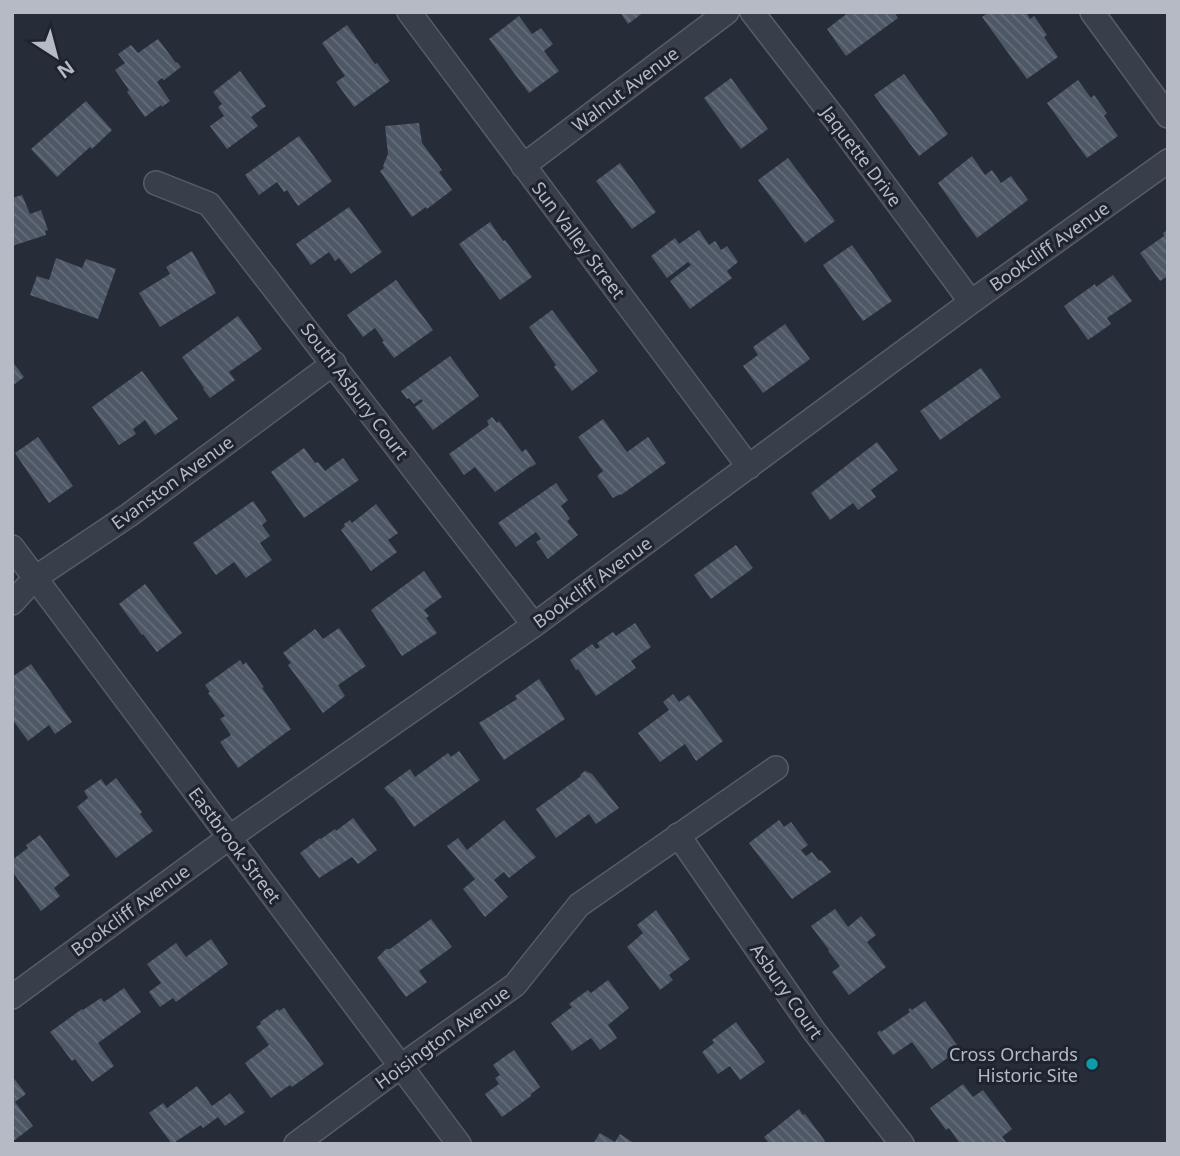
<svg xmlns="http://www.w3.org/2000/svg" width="1180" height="1156" viewBox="0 0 1180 1156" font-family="'Noto Sans',sans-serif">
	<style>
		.building { fill: url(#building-back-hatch) }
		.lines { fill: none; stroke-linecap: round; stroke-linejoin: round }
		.minor-casing { stroke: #575d68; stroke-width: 26 }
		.minor { stroke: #393f4a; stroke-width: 23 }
		.culture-dot { fill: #0f9aa8; stroke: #1e242f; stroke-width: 2.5 }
		.labels { text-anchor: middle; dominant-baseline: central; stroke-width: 6; stroke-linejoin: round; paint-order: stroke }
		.street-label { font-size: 18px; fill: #b5bac5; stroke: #1e242f }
		.poi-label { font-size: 18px; fill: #b5bac5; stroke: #1e242f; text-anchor: end }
	</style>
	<defs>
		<pattern id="building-back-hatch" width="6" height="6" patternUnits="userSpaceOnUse" patternTransform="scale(1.75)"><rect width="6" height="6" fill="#4e5765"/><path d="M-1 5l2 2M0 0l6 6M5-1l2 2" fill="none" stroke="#656d7a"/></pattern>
	</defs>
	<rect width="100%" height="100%" fill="#262d39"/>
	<path class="building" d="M620 12H644L628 24Z
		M849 12H894L898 18 846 56 827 29Z
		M989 12H1026L1030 19 1034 16 1047 35 1044 37 1058 57 1027 79 982 17Z
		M519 16 532 34 541 28 553 44 544 51 559 71 529 93 489 39Z
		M347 25 375 64 377 63 390 81 354 107 336 82 345 76 322 43Z
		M158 39 176 63 177 62 181 67 164 80 162 78 157 82 170 101 162 107 161 105 145 117 127 92 129 90 115 70 125 63 118 54 131 45 138 53Z
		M240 71 266 106 251 117 258 126 227 149 210 126 224 116 218 107 222 104 213 92Z
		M904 74 948 134 919 156 874 95Z
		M731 78 768 129 741 149 704 98Z
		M1078 80 1091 98 1094 95 1107 113 1104 116 1118 136 1087 158 1047 103Z
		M86 101 112 130 92 149 90 147 57 177 31 149Z
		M419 123 422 143 442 170 439 172 452 190 427 209 426 207 412 217 380 171 384 168 383 166 388 154 385 126Z
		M299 136 332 181 298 206 287 190 284 192 277 182 259 195 245 175Z
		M972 156 985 175 992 170 1001 183 1011 176 1028 200 977 238 938 183Z
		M788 158 835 221 805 243 758 180Z
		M620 163 656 212 632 229 596 181Z
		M22 195 30 214 41 210 48 230 45 231 46 235 12 246V198Z
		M349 207 382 252 351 274 339 258 335 261 329 252 311 265 296 244Z
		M490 222 503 241 505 240 532 277 500 300 459 244Z
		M699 230 709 245 715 241 721 250 727 246 738 262 727 271 732 278 690 309 670 281 691 265 688 262 667 278 651 256 675 238 679 244Z
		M1168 230V276L1160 281 1140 253 1164 236 1163 233Z
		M852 245 892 301 863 321 823 265Z
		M192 251 216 293 160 327 139 293 170 274 166 267Z
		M56 258 82 268 86 259 116 269 98 319 30 295 37 276 49 280Z
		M1113 275 1132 301 1107 318 1111 324 1088 340 1064 306 1095 284 1096 287Z
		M396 280 433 330 394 358 382 342 384 341 375 328 363 337 347 315Z
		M552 310 598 371 572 391 554 367 556 365 529 327Z
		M238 316 262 349 229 372 235 380 210 398 203 389 204 388 182 357Z
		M785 324 810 359 763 393 743 366 758 355 753 347Z
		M450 356 479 396 433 430 415 407 423 401 421 399 414 404 409 398 407 399 401 391Z
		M12 361 24 377 12 386Z
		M981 368 1001 397 940 440 920 411Z
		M142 371 178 419 155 435 145 420 133 429 136 434 119 445 92 407Z
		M492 417 497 423 499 421 522 452 526 449 536 464 531 467V466L495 492 475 467 464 475 449 454 489 425 487 421Z
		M603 419 627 452 648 437 666 463 621 495 620 494 613 498 597 476 603 471 578 437Z
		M38 437 73 486 49 503 15 453Z
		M877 442 898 470 871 490 876 497 858 510 853 503 830 520 811 493Z
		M304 448 315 463 318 462 325 471 343 458 359 480 304 518 271 472Z
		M556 483 568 500 561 506 570 519 567 521 578 535 548 559 536 542 541 539 536 532 516 547 498 523Z
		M253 501 267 521 262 525 270 536 260 543 272 560 246 578 234 562 216 575 193 543Z
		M376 504 398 533 388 540 397 552 371 571 341 530 345 526 344 524 350 520 352 523Z
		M736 545 753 568 711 599 694 575Z
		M424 571 442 597 424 610 429 616 426 618 437 633 402 656 371 610Z
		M145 584 182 633 157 652 143 634 142 635 119 604Z
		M635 623 651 647 631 661 636 668 596 696 578 669 576 670 570 660 592 644 596 649 600 647 597 643 613 632 616 636Z
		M339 628 366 666 338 685 345 696 323 713 288 665 291 663 283 653 315 629 323 639Z
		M240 660 243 665 246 662 264 687 262 688 291 729 238 768 220 742 231 735 220 719 225 716 208 693 210 692 205 685Z
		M31 664 72 722 55 734 49 725 28 741 12 719V677Z
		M539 679 565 719 504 760 479 723 517 699 515 696Z
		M673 694 679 702 689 695 723 741 696 761 685 744 660 762 638 733 669 710 663 702Z
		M459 751 480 780 414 827 393 797H392L384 788 410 769 415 777 448 753 451 757Z
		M585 771 592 774 619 808 596 824 589 814 556 838 536 809 580 777 581 774Z
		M116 778 142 812 140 814 153 831 116 858 77 807 88 798 84 791 101 779 106 786Z
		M353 818 377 850 358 864 352 857 319 878 300 853 320 838 321 839 335 829 336 831Z
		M504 820 536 857 509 878 504 872 494 880 508 897 485 917 463 889 475 879 447 846 458 838 467 850Z
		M779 820 784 827 791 822 808 845 801 850 806 856 812 852 819 861 821 860 831 872 792 899 749 843Z
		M40 835 70 875 54 888 60 896 41 911 12 871V860L28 848 26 845Z
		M835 909 848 927 861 916 876 935 867 942 886 967 849 995 832 972 840 966 828 951 829 950 811 926Z
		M656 910 690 959 669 975 673 980 660 990 627 947 643 933 637 925Z
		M431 919 452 947 419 971 427 982 406 997 377 958 386 949H390Z
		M211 939 228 964 176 1002 173 998 160 1007 149 992 161 983 147 964 176 943 186 957Z
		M608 980 629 1008 608 1025 617 1038 600 1050 591 1038 572 1051 551 1023 572 1007 569 1004 588 990 591 993Z
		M124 988 141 1012 98 1043 114 1066 92 1082 75 1059 72 1061 50 1032 82 1009 83 1010 101 998 104 1002Z
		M925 1001 960 1049 932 1069 912 1042 893 1055 877 1033 880 1030 881 1032 910 1012 908 1010 910 1008 912 1010Z
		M284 1008 324 1064 292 1087 290 1085 271 1098 245 1063 269 1045 256 1027 261 1024 260 1022 278 1009 279 1011Z
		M736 1022 765 1062 740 1080 730 1066 718 1074 702 1052 714 1043 712 1040Z
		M514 1050 540 1087 531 1094V1096L502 1117 485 1094 499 1084 495 1078 500 1075 493 1065Z
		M12 1076 26 1094 15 1102 33 1126 12 1142Z
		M963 1084 973 1097 983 1090 1012 1129 1002 1137 1008 1144H960L949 1128 946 1130 930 1108Z
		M197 1086 212 1106 230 1093 245 1112 225 1126 218 1117 203 1128 201 1125 172 1144 149 1113 163 1103 167 1108Z
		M799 1109 803 1115 805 1114 825 1141 823 1143 824 1144H770L764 1137Z
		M600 1133 615 1142 620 1134 635 1144H593Z"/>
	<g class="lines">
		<g class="minor-casing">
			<path id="minor" d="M409 12 749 467
				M752 12 845 132 971 302
				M1092 12 1168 116
				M523 166 727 12
				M156 183 209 204 534 625
				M12 547 459 1144
				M12 603 35 578 129 515 334 363
				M678 835 814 1031 902 1144
				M12 997 230 837 534 625 971 302 1168 161
				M296 1144 401 1066 515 985 579 905 776 768"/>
		</g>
		<use href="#minor" class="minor"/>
	</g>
	<circle class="culture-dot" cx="1092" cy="1064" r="7"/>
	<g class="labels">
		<g class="street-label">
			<text transform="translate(625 89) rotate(-37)">Walnut Avenue</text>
			<text transform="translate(862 156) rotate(53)">Jaquette Drive</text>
			<text transform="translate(579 240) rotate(53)">Sun Valley Street</text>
			<text transform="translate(1049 246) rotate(-35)">Bookcliff Avenue</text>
			<text transform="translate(355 391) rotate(53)">South Asbury Court</text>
			<text transform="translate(172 482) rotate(-36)">Evanston Avenue</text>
			<text transform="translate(592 582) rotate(-36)">Bookcliff Avenue</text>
			<text transform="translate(235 845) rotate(53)">Eastbrook Street</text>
			<text transform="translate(130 910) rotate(-36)">Bookcliff Avenue</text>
			<text transform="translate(787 991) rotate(55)">Asbury Court</text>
			<text transform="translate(442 1037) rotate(-36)">Hoisington Avenue</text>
		</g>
		<g class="poi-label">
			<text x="1078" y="1054">Cross Orchards<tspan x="1078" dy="21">Historic Site</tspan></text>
		</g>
	</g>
	<rect width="1180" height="1156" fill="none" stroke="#b5bac5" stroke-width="28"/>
	<g transform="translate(56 56) rotate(144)" stroke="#1e242f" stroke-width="5" paint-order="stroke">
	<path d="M0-5L12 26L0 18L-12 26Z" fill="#b5bac5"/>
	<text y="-10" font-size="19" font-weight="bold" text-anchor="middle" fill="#b5bac5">N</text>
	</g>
</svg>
